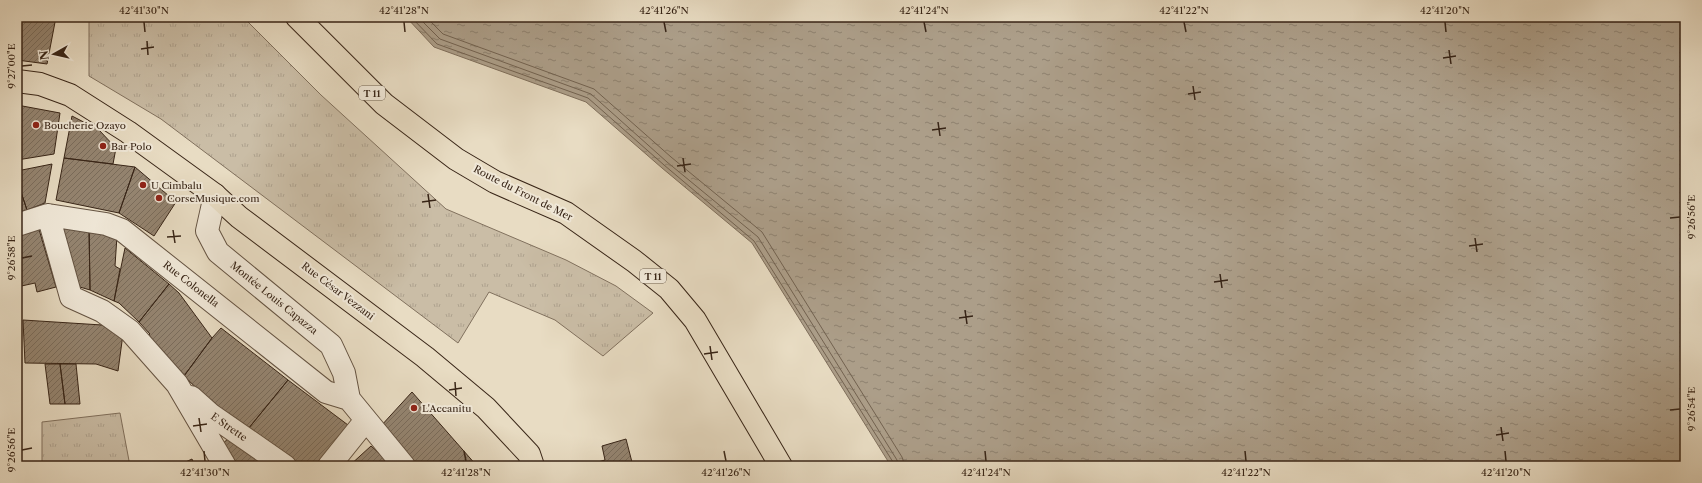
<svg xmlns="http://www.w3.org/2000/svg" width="1702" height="483" viewBox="0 0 1702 483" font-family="'Libre Caslon Text',serif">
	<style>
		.grass { fill: url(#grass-tufts); stroke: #81715e }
		.water { fill: url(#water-ripples); stroke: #7e6e5b }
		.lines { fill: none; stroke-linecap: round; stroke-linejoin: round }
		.shore { stroke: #726250; stroke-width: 1 }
		.building { fill: url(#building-hatch); stroke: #382517 }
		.minor-casing { stroke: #645342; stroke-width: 24 }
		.major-casing { stroke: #382517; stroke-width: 24 }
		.minor { stroke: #f0e8d8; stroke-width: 22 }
		.major { stroke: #e8dcc3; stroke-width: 22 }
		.ticks { fill: none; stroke: #382517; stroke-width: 1.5 }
		.poi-dot { fill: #8f2418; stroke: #f0e8d8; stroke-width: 1.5 }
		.labels { text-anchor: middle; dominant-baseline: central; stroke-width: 4; stroke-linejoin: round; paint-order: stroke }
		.shield { fill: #f0e8d8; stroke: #6f6051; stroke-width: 1 }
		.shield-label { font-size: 9px; font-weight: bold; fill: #382517 }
		.poi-label { font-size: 10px; fill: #382517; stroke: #f0e8d8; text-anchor: start }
		.street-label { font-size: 10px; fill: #382517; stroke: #f0e8d8 }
		.neatline { fill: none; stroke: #382517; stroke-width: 1.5 }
		.ticks-label { font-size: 10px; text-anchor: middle; fill: #382517 }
	</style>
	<defs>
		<pattern id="grass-tufts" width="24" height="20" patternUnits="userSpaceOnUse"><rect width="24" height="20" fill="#cabda6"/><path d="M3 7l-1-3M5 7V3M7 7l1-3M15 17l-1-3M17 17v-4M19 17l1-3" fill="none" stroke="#aea28e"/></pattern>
		<pattern id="water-ripples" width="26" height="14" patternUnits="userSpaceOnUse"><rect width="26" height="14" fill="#ac9e89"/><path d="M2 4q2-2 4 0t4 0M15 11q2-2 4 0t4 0" fill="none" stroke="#8d816f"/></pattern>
		<pattern id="building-hatch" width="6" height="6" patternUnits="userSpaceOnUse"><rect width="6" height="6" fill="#948470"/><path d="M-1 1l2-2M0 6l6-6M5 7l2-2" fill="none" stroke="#7a6c5b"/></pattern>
	</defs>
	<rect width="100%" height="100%" fill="#e8dcc3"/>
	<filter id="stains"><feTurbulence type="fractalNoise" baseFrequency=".005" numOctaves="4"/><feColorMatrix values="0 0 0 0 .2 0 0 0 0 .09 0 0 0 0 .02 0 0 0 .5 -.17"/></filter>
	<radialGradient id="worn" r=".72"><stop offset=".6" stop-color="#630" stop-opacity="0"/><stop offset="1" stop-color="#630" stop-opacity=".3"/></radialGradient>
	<path class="grass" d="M89 17H243L321 95 446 209 566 260 616 286 653 313 603 356 555 320 489 292 458 343 161 119 89 76Z
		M120 413 130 466H34L42 464V422Z"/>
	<path class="water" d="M406 17H1685V466H891L752 243 662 168 586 102 434 47Z"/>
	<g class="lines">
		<path class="shore" d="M411 17 437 44 588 98 664 165 754 241 893 462 894 466
			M418 17 440 39 591 94 667 162 758 237 897 460 899 466
			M426 17 443 34 594 89 671 157 762 232 902 457 905 466"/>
	</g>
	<path class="building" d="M17 17H56L47 64 17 60Z
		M17 105 60 113 54 154 17 160Z
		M72 116 99 130 116 148 113 164 64 158Z
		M64 158 135 167 119 213 56 200Z
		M52 164 45 203 27 210 17 180V171Z
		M135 167 176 202 154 236 119 213Z
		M17 180 27 210 17 213Z
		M57 223 89 226 90 290 73 285Z
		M38 226 56 287 37 292 35 283 17 287V234Z
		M89 226 117 236 115 266 120 269 114 301 90 290Z
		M125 248 169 284 139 322 119 303 114 301Z
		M169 284 179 293 212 338 184 376 146 337 150 334 139 322Z
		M23 320 102 325 123 334 118 371 96 364 25 363Z
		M221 328 288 380 244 434 184 376 212 338Z
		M45 364H60L65 404H50Z
		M60 364H76L80 404H65Z
		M288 380 352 428 324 466H295L248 429Z
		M412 392 477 466H413L380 427Z
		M230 437 269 466H231L220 446Z
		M626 439 633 466H587V465L605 460 602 446Z
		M371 446 390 463 388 466H349Z
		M192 459 195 466H177Z"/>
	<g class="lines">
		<g class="minor-casing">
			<path id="minor" d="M215 195 207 231 218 252 331 345 344 373 349 399 404 466
				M48 215 71 297 102 311 130 331 177 384 225 466
				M17 225 48 215 106 224 122 230 326 392 349 399
				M191 397 210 414 285 466
				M329 466 366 420"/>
		</g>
		<g class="major-casing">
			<path id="major" d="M297 17 384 104 456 159 495 182 566 213 634 261 669 289 695 320 781 466
				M17 81 40 84 70 95 128 132 215 195 239 217 425 357 486 408 529 454 533 466"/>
		</g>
		<use href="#minor" class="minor"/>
		<use href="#major" class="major"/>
	</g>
	<path class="ticks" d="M144 22 145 32M404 22 405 32M664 22 666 32M924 22 926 32M1184 22 1186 32M1445 22 1446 32M147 41 148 55M141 49 154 47M1449 50 1451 64M1443 58 1456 56M22 66 32 65M1193 86 1195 100M1188 94 1201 92M938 122 940 136M932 130 946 128M683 158 685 172M677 166 691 164M428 194 430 208M422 202 436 200M1670 218 1680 217M173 230 175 243M167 237 181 236M1475 238 1477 252M1469 246 1483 244M22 258 32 256M1220 274 1222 288M1214 282 1228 280M965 310 967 324M959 318 973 316M710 346 712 360M704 354 718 352M455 382 456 396M449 390 462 388M1670 410 1680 409M199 418 201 432M193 426 207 424M1501 427 1503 441M1496 435 1509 433M22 450 32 448M204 451 205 461M464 451 466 461M724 451 726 461M985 451 986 461M1245 451 1246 461M1505 451 1506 461"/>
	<g class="poi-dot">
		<circle cx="36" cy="125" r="4"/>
		<circle cx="103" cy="146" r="4"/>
		<circle cx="143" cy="185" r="4"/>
		<circle cx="159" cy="198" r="4"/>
		<circle cx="414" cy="408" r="4"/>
	</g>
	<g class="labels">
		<g class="shield">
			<rect x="359" y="86" width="26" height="14" rx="3"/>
			<rect x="640" y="269" width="26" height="14" rx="3"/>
		</g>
		<g class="shield-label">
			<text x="372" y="93">T 11</text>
			<text x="653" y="276">T 11</text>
		</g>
		<g class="poi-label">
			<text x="44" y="125">Boucherie Ozayo</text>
			<text x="111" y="146">Bar Polo</text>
			<text x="151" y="185">U Cimbalu</text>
			<text x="167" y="198">CorseMusique.com</text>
			<text x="422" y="408">L'Accanitu</text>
		</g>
		<g class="street-label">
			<text transform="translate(523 193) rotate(27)">Route du Front de Mer</text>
			<text transform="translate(191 284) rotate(38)">Rue Colonella</text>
			<text transform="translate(338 291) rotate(37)">Rue César Vezzani</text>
			<text transform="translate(274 298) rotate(39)">Montée Louis Capazza</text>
			<text transform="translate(229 427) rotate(35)">E Strette</text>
		</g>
	</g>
	<rect width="1702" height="483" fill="none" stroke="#e8dcc3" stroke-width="44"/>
	<g transform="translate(54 54) rotate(262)" stroke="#f0e8d8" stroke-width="3" paint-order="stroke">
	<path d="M0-3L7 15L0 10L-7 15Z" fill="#382517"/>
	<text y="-6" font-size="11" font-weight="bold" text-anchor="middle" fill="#382517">N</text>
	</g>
	<rect x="22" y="22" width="1658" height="439" class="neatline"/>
	<g class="ticks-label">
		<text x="144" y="14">42°41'30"N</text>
		<text x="404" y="14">42°41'28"N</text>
		<text x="664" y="14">42°41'26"N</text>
		<text x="924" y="14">42°41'24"N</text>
		<text x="1184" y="14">42°41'22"N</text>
		<text x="1445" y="14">42°41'20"N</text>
		<text transform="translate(11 66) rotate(-90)" y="4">9°27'00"E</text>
		<text transform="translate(1691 217) rotate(-90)" y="4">9°26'56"E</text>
		<text transform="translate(11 258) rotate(-90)" y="4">9°26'58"E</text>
		<text transform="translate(1691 409) rotate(-90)" y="4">9°26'54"E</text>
		<text transform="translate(11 450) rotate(-90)" y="4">9°26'56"E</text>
		<text x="205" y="476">42°41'30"N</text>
		<text x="466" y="476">42°41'28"N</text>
		<text x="726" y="476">42°41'26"N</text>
		<text x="986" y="476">42°41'24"N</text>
		<text x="1246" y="476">42°41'22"N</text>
		<text x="1506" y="476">42°41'20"N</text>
	</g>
	<rect width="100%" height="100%" filter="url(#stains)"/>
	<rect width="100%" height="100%" fill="url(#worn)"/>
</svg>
